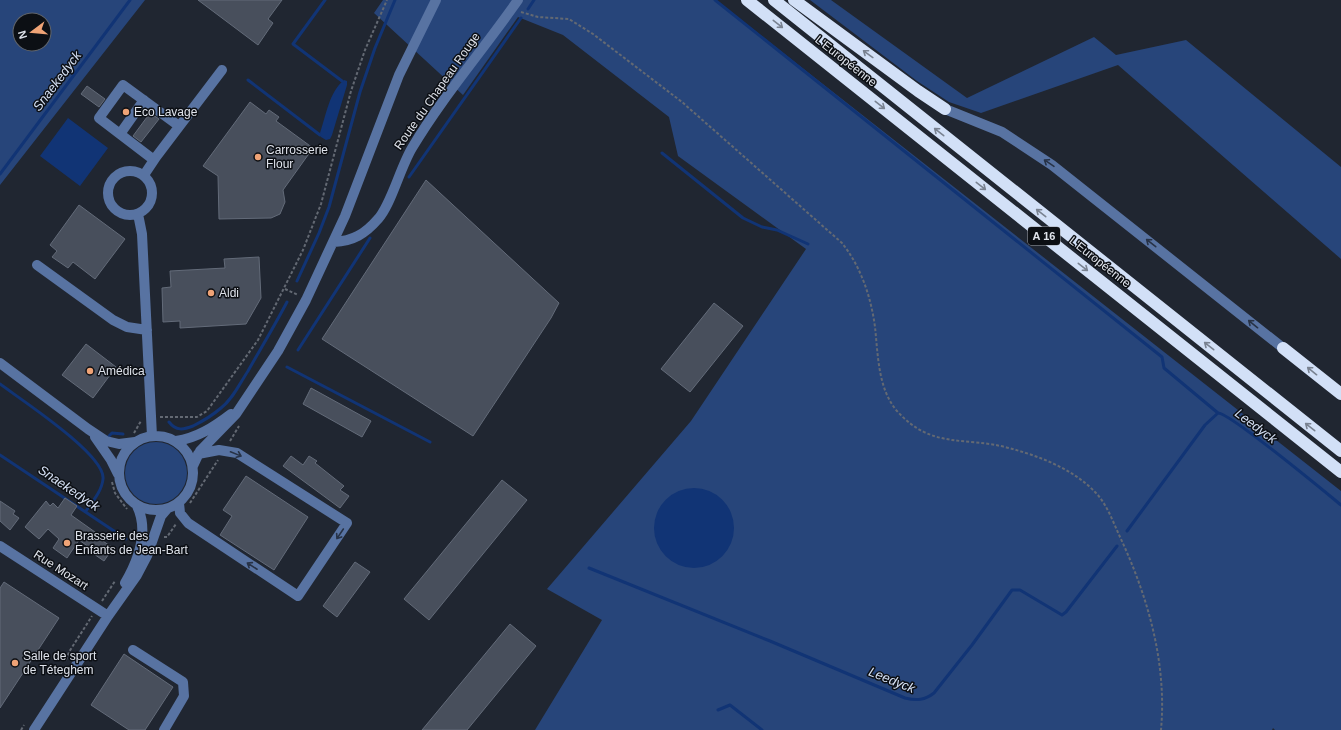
<svg xmlns="http://www.w3.org/2000/svg" width="1341" height="730" viewBox="0 0 1341 730" font-family="Arial,sans-serif">
	<style>
		.green { fill: #27457a; fill-rule: evenodd }
		.water { fill: #113475 }
		.lines { fill: none; stroke-linecap: round; stroke-linejoin: round }
		.stream { stroke: #113475; stroke-width: 3 }
		.building { fill: #484f5c; stroke: #636b79 }
		.path { stroke: #636973; stroke-width: 2; stroke-dasharray: 3 2; stroke-linecap: butt }
		.minor { stroke: #5873a2; stroke-width: 10 }
		.highway { stroke: #d2e0f7; stroke-width: 12 }
		.oneway { stroke: #798291 }
		.oneway2 { stroke: #273246 }
		.poi-dot { fill: #efa376; stroke: #0c0f14; stroke-width: 1.5 }
		.labels { text-anchor: middle; dominant-baseline: central; stroke-width: 3; stroke-linejoin: round; paint-order: stroke }
		.shield { fill: #0c0f14; stroke: #a0a3aa; stroke-width: 1 }
		.shield-label { font-size: 11px; font-weight: bold; fill: #dfe3eb }
		.street-label { font-size: 12px; fill: #dfe3eb; stroke: #0c0f14 }
		.poi-label { font-size: 12px; fill: #dfe3eb; stroke: #0c0f14; text-anchor: start }
		.water-label { font-size: 13px; font-style: italic; fill: #d5e0f4; stroke: #0c0f14 }
	</style>
	<rect width="100%" height="100%" fill="#202631"/>
	<path class="green" d="M0 0H145L0 185ZM20 20H44V44H20Z
		M383 0H716L1341 491V730H1275L1273 728 1272 730H535L602 620 547 589 691 421 806 249 678 156 669 117 563 35 518 17 463 95 374 13Z
		M810 0H831L967 98 1094 37 1116 55 1186 40 1341 167V259L1118 65 981 113 949 102 917 81Z
		M125 473a31 31 0 1 1 62 0a31 31 0 1 1-62 0Z"/>
	<path class="water" d="M344 80 347 81V85L332 135 330 139 326 140 321 137 320 133C326 116 329 92 344 80Z
		M68 118 108 148 80 186 40 156Z
		M654 528a40 40 0 1 1 80 0a40 40 0 1 1-80 0Z"/>
	<g class="lines">
		<path class="stream" d="M325 0 293 44 342 81
			M715 0 1162 357 1164 368 1218 413
			M528 9 534 0
			M248 80 320 135
			M662 153 743 218 762 227 777 230 808 244
			M0 174 130 0
			M409 177 521 18
			M297 281 319 233 329 207 360 92 375 48 395 0
			M298 350 370 238
			M287 367 430 442
			M0 384C20 399 106 455 103 479 102 491 92 502 86 511
			M169 422C176 431 183 430 193 426 203 421 213 415 221 408 233 399 240 383 248 371 261 348 275 325 287 302
			M109 436 112 433 123 434
			M0 455 126 539
			M1127 531 1205 425 1218 413C1230 413 1325 492 1341 505
			M589 568 770 641 905 698C917 701 925 700 934 693L972 645 1012 590H1020L1062 615 1066 612 1117 546
			M718 710 730 705 762 730"/>
	</g>
	<path class="building" d="M198 0H282L268 19 273 23 258 45Z
		M87 86 105 99 99 107 81 94Z
		M250 102 266 114 269 110 279 117 276 121 313 148 283 190 285 202 280 214 271 218 219 219 218 176 203 166Z
		M150 113 159 119 141 142 133 136Z
		M426 180 559 303 551 318 473 436 322 339Z
		M79 205 125 239 95 279 73 262 68 268 52 257 57 251 50 245Z
		M259 257 261 298 246 324 180 328V321L163 322 162 288 171 287 170 271 225 268 224 259Z
		M714 303 743 326 690 392 661 369Z
		M86 344 116 367 93 398 62 375Z
		M311 388 371 421 362 437 303 404Z
		M291 456 303 465 309 456 317 461 315 463 344 486 340 490 349 496 340 508 283 466Z
		M246 476 308 517 274 570 220 535 232 516 223 510Z
		M502 480 527 500 429 620 404 599Z
		M65 498 77 506 71 515 102 537 100 539 113 548 104 561 91 552 93 550 79 540 67 558 53 548 59 539 48 529 39 539 25 527 46 501 50 506 53 503 58 508Z
		M0 501 15 511 13 514 19 518 10 530 0 521Z
		M355 562 370 572 337 617 323 606Z
		M4 582 59 618 0 708V588Z
		M510 624 536 646 467 730H422Z
		M124 654 173 687 145 730H129L91 705Z"/>
	<g class="lines">
		<path class="path" d="M521 12 538 17 569 19 593 34 682 102 842 243C861 267 871 297 875 327 878 355 878 389 897 411 932 450 965 436 1009 448 1039 456 1073 469 1095 492 1107 504 1113 522 1120 537 1148 597 1167 663 1161 730
			M285 289 298 295
			M160 417H197L207 411 258 340 303 250 321 204 351 91 365 50 387 0
			M134 433 141 421
			M230 441 239 426
			M112 482 115 493 127 509
			M190 503 218 460
			M164 537H167L176 524
			M102 601 115 581
			M66 660 69 652 92 616
			M21 730 24 725"/>
		<path class="minor" d="M945 109 1002 132 1052 165 1283 348
			M120 134 144 100
			M154 160 99 118 123 85 179 126
			M108 193a22 22 0 1 1 44 0a22 22 0 1 1-44 0Z
			M144 175 156 157 222 70
			M138 214 142 234 152 436
			M334 242C353 241 365 234 378 219 391 205 400 168 412 148 443 96 483 50 518 0
			M37 265 113 320 127 327 147 330
			M0 363 88 429 106 441 119 444 135 442
			M119 473a37 37 0 1 1 74 0a37 37 0 1 1-74 0Z
			M95 437 111 460 118 474
			M176 441C197 438 214 427 231 414
			M193 466 200 451 236 414 278 351 306 300 345 216 399 75 436 0
			M179 503 180 513 188 523 298 596 347 523 237 453 219 450 198 454
			M0 546 108 616
			M125 583C139 559 150 530 136 504
			M133 650 183 682 184 696 164 730
			M34 730 108 616 137 575 147 556 161 516 167 509"/>
		<path class="highway" d="M747 0 1341 472
			M774 0 1341 451
			M794 0 918 91 945 109
			M1283 348 1341 394"/>
	</g>
	<defs><path id="oneway-shaft" d="M-6 0H5M1.5-3L5.5 0L1.5 3" fill="none" stroke-width="1.6" stroke-linecap="round" stroke-linejoin="round"/></defs>
	<g class="oneway">
		<use href="#oneway-shaft" transform="translate(778 24) rotate(38)"/>
		<use href="#oneway-shaft" transform="translate(868 54) rotate(-144)"/>
		<use href="#oneway-shaft" transform="translate(880 105) rotate(38)"/>
		<use href="#oneway-shaft" transform="translate(939 132) rotate(-142)"/>
		<use href="#oneway-shaft" transform="translate(981 186) rotate(38)"/>
		<use href="#oneway-shaft" transform="translate(1041 213) rotate(-142)"/>
		<use href="#oneway-shaft" transform="translate(1083 267) rotate(38)"/>
		<use href="#oneway-shaft" transform="translate(1209 346) rotate(-142)"/>
		<use href="#oneway-shaft" transform="translate(1312 371) rotate(-141)"/>
		<use href="#oneway-shaft" transform="translate(1310 427) rotate(-142)"/>
	</g>
	<g class="oneway2">
		<use href="#oneway-shaft" transform="translate(1049 163) rotate(-146)"/>
		<use href="#oneway-shaft" transform="translate(1151 243) rotate(-142)"/>
		<use href="#oneway-shaft" transform="translate(1253 324) rotate(-141)"/>
		<use href="#oneway-shaft" transform="translate(236 454) rotate(22)"/>
		<use href="#oneway-shaft" transform="translate(340 534) rotate(124)"/>
		<use href="#oneway-shaft" transform="translate(252 566) rotate(-147)"/>
	</g>
	<g class="poi-dot">
		<circle cx="126" cy="112" r="4"/>
		<circle cx="258" cy="157" r="4"/>
		<circle cx="211" cy="293" r="4"/>
		<circle cx="90" cy="371" r="4"/>
		<circle cx="67" cy="543" r="4"/>
		<circle cx="15" cy="663" r="4"/>
	</g>
	<g class="labels">
		<rect class="shield" x="1028" y="227" width="32" height="18" rx="3"/>
		<g class="shield-label">
			<text x="1044" y="236">A 16</text>
		</g>
		<g class="street-label">
			<text transform="translate(846 61) rotate(38)">L'Européenne</text>
			<text transform="translate(437 91) rotate(-55)">Route du Chapeau Rouge</text>
			<text transform="translate(1100 262) rotate(38)">L'Européenne</text>
			<text transform="translate(61 570) rotate(33)">Rue Mozart</text>
		</g>
		<g class="poi-label">
			<text x="134" y="112">Eco Lavage</text>
			<text x="266" y="150">Carrosserie<tspan x="266" dy="14">Flour</tspan></text>
			<text x="219" y="293">Aldi</text>
			<text x="98" y="371">Amédica</text>
			<text x="75" y="536">Brasserie des<tspan x="75" dy="14">Enfants de Jean-Bart</tspan></text>
			<text x="23" y="656">Salle de sport<tspan x="23" dy="14">de Téteghem</tspan></text>
		</g>
		<g class="water-label">
			<text transform="translate(57 81) rotate(-53)">Snaekedyck</text>
			<text transform="translate(1256 426) rotate(37)">Leedyck</text>
			<text transform="translate(69 488) rotate(34)">Snaekedyck</text>
			<text transform="translate(892 680) rotate(22)">Leedyck</text>
		</g>
	</g>
	<g transform="translate(32 32) rotate(254)"><circle r="19" fill="#0c0f14" stroke="#60646a"/>
	<path d="M0-3L7 15L0 10L-7 15Z" fill="#efa376"/>
	<text y="-6" font-size="11" font-weight="bold" text-anchor="middle" fill="#dfe3eb">N</text>
	</g>
</svg>
